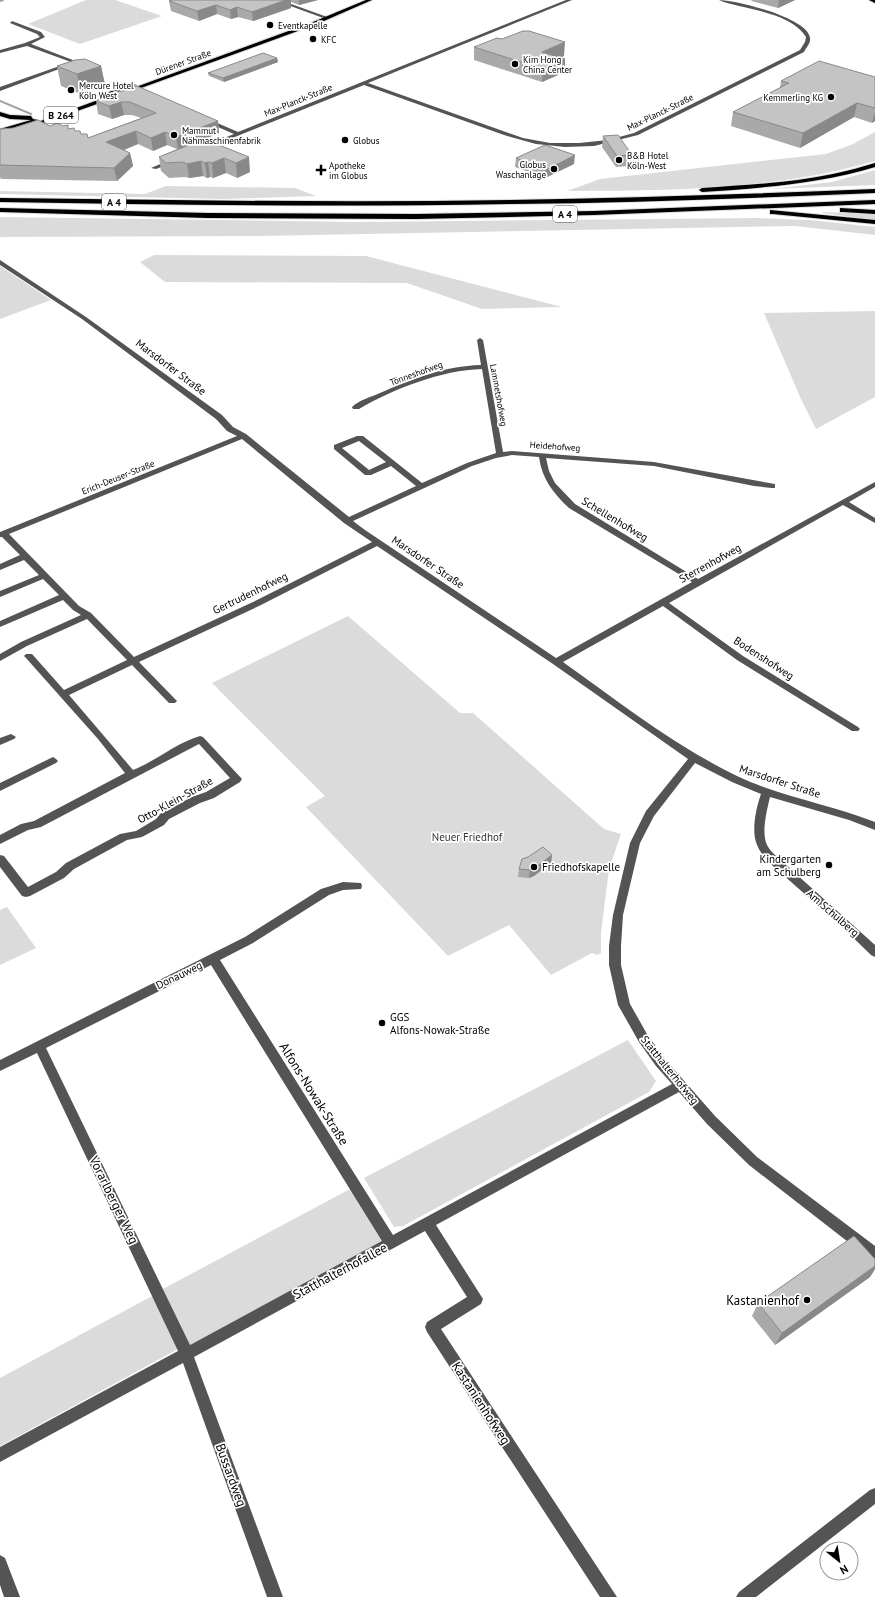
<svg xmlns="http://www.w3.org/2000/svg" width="875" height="1597" viewBox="0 0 875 1597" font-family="'PT Sans',sans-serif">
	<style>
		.green { fill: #dbdbdb }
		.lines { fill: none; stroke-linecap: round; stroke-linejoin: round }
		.stream { stroke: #a2a2a2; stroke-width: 2 }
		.major-casing { stroke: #dbdbdb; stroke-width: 2 }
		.highway-casing { stroke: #dbdbdb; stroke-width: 2 }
		.minor { fill: #545454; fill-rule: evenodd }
		.major { fill: #000; fill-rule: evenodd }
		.highway { fill: #000; fill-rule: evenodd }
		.wall { fill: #a9a9a9 }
		.shaded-wall { fill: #898989 }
		.building { fill: #c4c4c4; stroke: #898989 }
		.poi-dot { fill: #000; stroke: #fff; stroke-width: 1.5 }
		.labels { text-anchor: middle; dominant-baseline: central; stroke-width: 3.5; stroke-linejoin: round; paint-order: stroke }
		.far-poi-label { font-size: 9px; fill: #000; stroke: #fff; text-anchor: start }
		.far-street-label { font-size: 9px; fill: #000; stroke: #fff }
		.shield { fill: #fff; stroke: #4c4c4c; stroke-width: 1 }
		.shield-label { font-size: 10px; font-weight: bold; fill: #000 }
		.street-label { font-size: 11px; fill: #000; stroke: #fff }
		.park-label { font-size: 11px; fill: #323232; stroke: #fff }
		.poi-label { font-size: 11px; fill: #000; stroke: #fff; text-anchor: start }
		.near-street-label { font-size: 13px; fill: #000; stroke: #fff }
		.near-poi-label { font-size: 13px; fill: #000; stroke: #fff; text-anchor: end }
	</style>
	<rect width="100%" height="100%" fill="#fff"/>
	<path class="green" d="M86 0H115L162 16 80 44 28 24Z
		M875 132V161C775 190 670 191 567 191L600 179 826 154 853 144Z
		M875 170V185L771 189 832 182Z
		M166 186 295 188 316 196 223 199 0 194V191L145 194Z
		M822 212 875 214V220L823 213Z
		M0 217 356 222 755 218 810 220 875 227V235L795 226 259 236 0 237Z
		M154 255 366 256 562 307 482 309 407 283 165 282 140 262Z
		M0 266 51 300 0 319Z
		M875 311V397L816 429 801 399 764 313Z
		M348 616 460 713H473L604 829 621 834 609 869 601 933V953L597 955 592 953 551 975 509 925 448 956 306 807 325 796 212 683Z
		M7 907 36 948 0 965V910Z
		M628 1040 656 1081 649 1092 403 1226 394 1227 364 1178Z
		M352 1188 383 1241 188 1346 163 1289Z
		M154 1295 178 1349 0 1446V1378Z"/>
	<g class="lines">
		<path class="stream" d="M0 1 3 0
			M0 101 31 114"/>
		<g class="major-casing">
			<path id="major" d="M366 0H372L317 24 130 92 125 91 313 22Z
				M131 84 136 85 103 97 98 96Z
				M109 96 111 97V99L32 127 27 126Z
				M0 112 10 115 31 116 33 119 38 120 0 133V129L31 120 10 119 0 116Z"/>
		</g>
		<g class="highway-casing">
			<path id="highway" d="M869 0H875V3Z
				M875 163V167C818 184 761 188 702 192L699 190 702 188C746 185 790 183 833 174 848 171 861 167 875 163Z
				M875 189V193C753 198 632 203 510 204 340 207 170 205 0 202V198C170 200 340 203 510 200 632 198 753 194 875 189Z
				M875 200V204L594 215 416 219 208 218 0 212V208L208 213 416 214 594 211Z
				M840 208 875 210V214L843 212H840Z
				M770 210 875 220V224L773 214H770Z"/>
		</g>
		<path class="minor" d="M274 0H280L330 18 326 19Z
			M566 0H572L368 83 523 138 550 143H579L608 140 634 133 800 50 805 42 806 37C794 17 761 11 739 6 733 4 725 3 719 0 736 0 808 18 810 38 811 43 806 48 804 52L638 135 594 146 565 147 536 144 504 135 364 85 205 149 200 148 234 134 204 121V119H208L238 132Z
			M12 21 41 32 45 37 31 44 78 62 0 91V87L71 62 27 46 0 53V50L25 43 40 37 37 34 10 23Z
			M172 159 174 160V162L156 169 151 168Z
			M0 260 86 317 222 415 233 427 246 434 349 517 416 486 391 466 371 475H365L334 449V445L357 436H363L422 483 467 463 496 453 482 369C442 370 393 389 359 409H353L352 407C359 400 371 397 380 393 412 379 445 366 481 365L477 340 480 338 483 340 503 452 512 451 654 462 775 484V488H772L754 486 654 466 546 458 549 471 555 483 575 504 698 579 875 482V487L849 502 875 518V523L843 505 669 603 743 656 858 727 860 729 858 731H852L737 660 663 606 563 662C619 702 675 746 737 776 781 797 830 804 875 822V830L849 820 770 797C767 810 761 832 767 845 769 849 772 852 775 855L875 945V957L871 955C845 929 817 905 790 881 778 870 763 860 757 845 751 831 756 808 761 794L732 782 695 763 654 816 640 843 623 915 621 946V965L630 1004 647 1034 664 1058 715 1116 757 1157 875 1246V1260L870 1259 749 1165 707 1124 679 1092 436 1225 483 1299 481 1304 441 1329 617 1597H600L427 1332 425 1327 427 1322 467 1297 425 1231 194 1357 283 1597H267L183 1363 0 1462V1447L178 1351 37 1053 0 1071V1060L245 937 321 889 343 882 361 883 362 886 361 889 343 890 329 895 253 943 220 960 393 1235 672 1084 656 1066 639 1042 618 1005 609 965V946L613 915 630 843 646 811 688 759 553 664 377 546 259 606 139 662 175 699 177 701 175 703H169L132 665 69 695 133 770C156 761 176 743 200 736L203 737 242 779 240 782 214 798 200 803 169 819 164 825 142 837 127 840 74 869 64 878 30 896 26 897 22 896 0 867V855L4 856 28 887 56 872 66 863 120 834 136 831 156 819 161 813 192 797 206 792 230 778 199 744 41 827 28 830 0 844V835L21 824 34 821 125 773 98 739 26 658 24 656 26 654H32L64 690 127 660 87 619 27 646 0 661V654L21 642 81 615 73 610 63 600 0 627V621L59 595 43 579 0 597V591L39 575 24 560 0 570V564L20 555 2 537H0V532L237 436 227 431 216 419 82 319 0 265ZM242 439 344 523 372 542 253 602 134 657 91 613 79 606 9 534ZM359 441 386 462 369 470 342 448ZM512 455 539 457C542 479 553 493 569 508L692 582 556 658 365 530 353 521 472 466 496 458ZM211 965 382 1241 190 1345 46 1048Z
			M11 734 16 737 14 739 0 745V738Z
			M53 757 56 759 58 761 56 763 0 791V783Z
			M875 1488V1504L756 1597H736L739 1592 870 1490Z
			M0 1555 5 1558 20 1597H4L0 1585Z"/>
		<use href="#major" class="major"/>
		<use href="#highway" class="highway"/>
	</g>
	<path class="wall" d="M172 0H318L299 5 291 2V8L253 21 238 17 231 19 217 14 199 21 171 11 169 1Z
		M752 0H795L778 8 751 1Z
		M474 47 564 56 560 57 565 59V72L542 82 474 60Z
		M277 58 278 62 224 82 209 76 208 73Z
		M57 66H101L105 85 81 94 61 86Z
		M875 77V121L872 123 854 117 800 148 731 126 733 112 780 88 781 81Z
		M113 92 218 121 219 133 205 139 250 172 237 178 226 173 213 178 210 177 207 178 203 176 189 178 185 177 169 178 161 171 159 157 177 149 167 145 153 151 138 144 124 150 130 153 133 166 117 181 2 179 0 178V129L50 126 69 129 88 138 141 118 132 115H124L112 119 98 114 96 101Z
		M603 136 632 155 630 166 616 167 602 147Z
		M516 158 574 164 545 178 515 167Z
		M552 855 551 863 534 876 529 878 518 877 519 869Z
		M875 1259V1269L870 1277 775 1345 752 1316 758 1303Z"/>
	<path class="shaded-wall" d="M286 0H291V8L253 21 252 12Z
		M299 0H318L299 5Z
		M779 0H795L778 8Z
		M216 5 217 14 199 21 197 11Z
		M237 7 238 17 231 19 230 10Z
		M565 42 564 56 542 65V52Z
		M277 58 278 62 224 82 223 78Z
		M565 59V72L542 82 543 69Z
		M101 66 105 85 81 94 77 74Z
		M121 102 124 115 112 119 109 106Z
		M857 103 854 117 800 148 803 133Z
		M875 111V121L872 123Z
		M218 121 219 133 178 150 176 137Z
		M136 131 138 144 109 156 106 142Z
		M165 132 167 145 153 151 151 138Z
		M130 153 133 166 117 181 114 168Z
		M575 155 574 164 545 178 546 170Z
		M249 157 250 172 237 178 236 163Z
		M224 158 226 173 213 178 212 163Z
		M201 161 203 176 189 178 187 164Z
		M208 162 210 177 207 178 205 163Z
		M552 855 551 863 534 876 529 878 530 870Z
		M875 1266V1269L870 1277 775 1345 782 1333Z"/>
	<path class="building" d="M172 0H286L252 12 237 7 230 10 216 5 197 11 169 1Z
		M523 31H529L565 42 542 52 565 59 543 69 474 47 497 38 502 39Z
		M263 53 277 58 223 78 208 73Z
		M85 59 101 66 77 74 57 66 75 60Z
		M819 61 875 77V108L857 103 803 133 733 112 789 83 781 81Z
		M137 86 218 121 176 137 165 132 151 138 136 131 106 142 130 153 114 168 0 165V129L13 128 38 120 50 126 57 123 63 126 68 125V129L74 128 75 131H80L81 134H87L88 138 156 113 130 102H121L109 106 96 101 113 92 123 91Z
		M618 135 632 155 617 156 603 136Z
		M204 139 249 157 236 163 224 158 212 163 208 162 205 163 201 161 187 164 183 162 166 163 159 157Z
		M545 145 575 155 546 170 516 158Z
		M543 847 552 855 535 868 530 870 519 869 522 859 528 857Z
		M854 1236 875 1259V1266L782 1333 758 1303Z"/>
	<g class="poi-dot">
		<circle cx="270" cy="25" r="4"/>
		<circle cx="313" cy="39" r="4"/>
		<circle cx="515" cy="64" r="4"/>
		<circle cx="71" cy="90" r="4"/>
		<circle cx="831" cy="97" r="4"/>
		<circle cx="174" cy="135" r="4"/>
		<circle cx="345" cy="140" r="4"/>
		<circle cx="619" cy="160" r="4"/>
		<circle cx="554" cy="169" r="4"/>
		<path d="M319 164h4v4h4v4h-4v4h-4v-4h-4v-4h4z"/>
		<circle cx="829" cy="865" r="4"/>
		<circle cx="534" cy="867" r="4"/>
		<circle cx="382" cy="1023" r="4"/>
		<circle cx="807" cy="1300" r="4"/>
	</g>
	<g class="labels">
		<g class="far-poi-label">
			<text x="278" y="25">Eventkapelle</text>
			<text x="321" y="39">KFC</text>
			<text x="523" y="59">Kim Hong<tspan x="523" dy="10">China Center</tspan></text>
			<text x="79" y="85">Mercure Hotel<tspan x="79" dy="10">Köln West</tspan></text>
			<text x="823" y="97" text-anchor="end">Kemmerling KG</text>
			<text x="182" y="130">Mammut<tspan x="182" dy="10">Nähmaschinenfabrik</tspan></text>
			<text x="353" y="140">Globus</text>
			<text x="627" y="155">B&amp;B Hotel<tspan x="627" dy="10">Köln-West</tspan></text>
			<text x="546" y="164" text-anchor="end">Globus<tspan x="546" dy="10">Waschanlage</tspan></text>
			<text x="329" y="165">Apotheke<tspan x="329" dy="10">im Globus</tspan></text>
		</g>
		<g class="far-street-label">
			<text transform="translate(183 62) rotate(-20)">Dürener Straße</text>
			<text transform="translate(298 100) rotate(-22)">Max-Planck-Straße</text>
			<text transform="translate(660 112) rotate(-26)">Max-Planck-Straße</text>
			<text transform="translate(416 373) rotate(-20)">Tönneshofweg</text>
			<text transform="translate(499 395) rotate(80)">Lammetshofweg</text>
			<text transform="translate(555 446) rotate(4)">Heidehofweg</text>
			<text transform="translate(118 477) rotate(-22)">Erich-Deuser-Straße</text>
		</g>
		<g class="shield">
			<rect x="44" y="107" width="34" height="16" rx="3"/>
			<rect x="102" y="194" width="24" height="16" rx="3"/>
			<rect x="553" y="206" width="24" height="16" rx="3"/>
		</g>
		<g class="shield-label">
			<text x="61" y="115">B 264</text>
			<text x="114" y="202">A 4</text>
			<text x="565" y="214">A 4</text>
		</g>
		<g class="street-label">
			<text transform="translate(171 367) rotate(37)">Marsdorfer Straße</text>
			<text transform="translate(615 519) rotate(31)">Schellenhofweg</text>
			<text transform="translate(428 562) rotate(34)">Marsdorfer Straße</text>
			<text transform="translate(710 563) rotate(-29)">Sterrenhofweg</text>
			<text transform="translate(250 593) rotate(-26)">Gertrudenhofweg</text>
			<text transform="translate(764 658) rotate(33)">Bodenshofweg</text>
			<text transform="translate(780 781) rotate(18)">Marsdorfer Straße</text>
			<text transform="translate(175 800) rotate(-29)">Otto-Klein-Straße</text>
			<text transform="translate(833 913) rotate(41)">Am Schulberg</text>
			<text transform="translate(179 975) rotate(-26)">Donauweg</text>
			<text transform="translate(670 1070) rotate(51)">Statthalterhofweg</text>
		</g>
		<g class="park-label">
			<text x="467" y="837">Neuer Friedhof</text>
		</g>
		<g class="poi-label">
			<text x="821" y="859" text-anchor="end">Kindergarten<tspan x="821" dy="13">am Schulberg</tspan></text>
			<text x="542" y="867">Friedhofskapelle</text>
			<text x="390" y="1017">GGS<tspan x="390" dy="13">Alfons-Nowak-Straße</tspan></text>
		</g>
		<g class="near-street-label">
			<text transform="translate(314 1094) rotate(58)">Alfons-Nowak-Straße</text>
			<text transform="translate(114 1200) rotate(64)">Vorarlberger Weg</text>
			<text transform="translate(340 1271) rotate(-28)">Statthalterhofallee</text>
			<text transform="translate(481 1403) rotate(57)">Kastanienhofweg</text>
			<text transform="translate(231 1475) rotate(70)">Bussardweg</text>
		</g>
		<g class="near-poi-label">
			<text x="799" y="1300">Kastanienhof</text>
		</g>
	</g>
	<g transform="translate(839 1561) rotate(150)"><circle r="19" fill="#ffffff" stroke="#999999"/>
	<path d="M0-3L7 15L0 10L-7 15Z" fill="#000000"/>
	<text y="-6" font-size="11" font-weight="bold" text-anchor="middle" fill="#000000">N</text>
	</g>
</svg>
